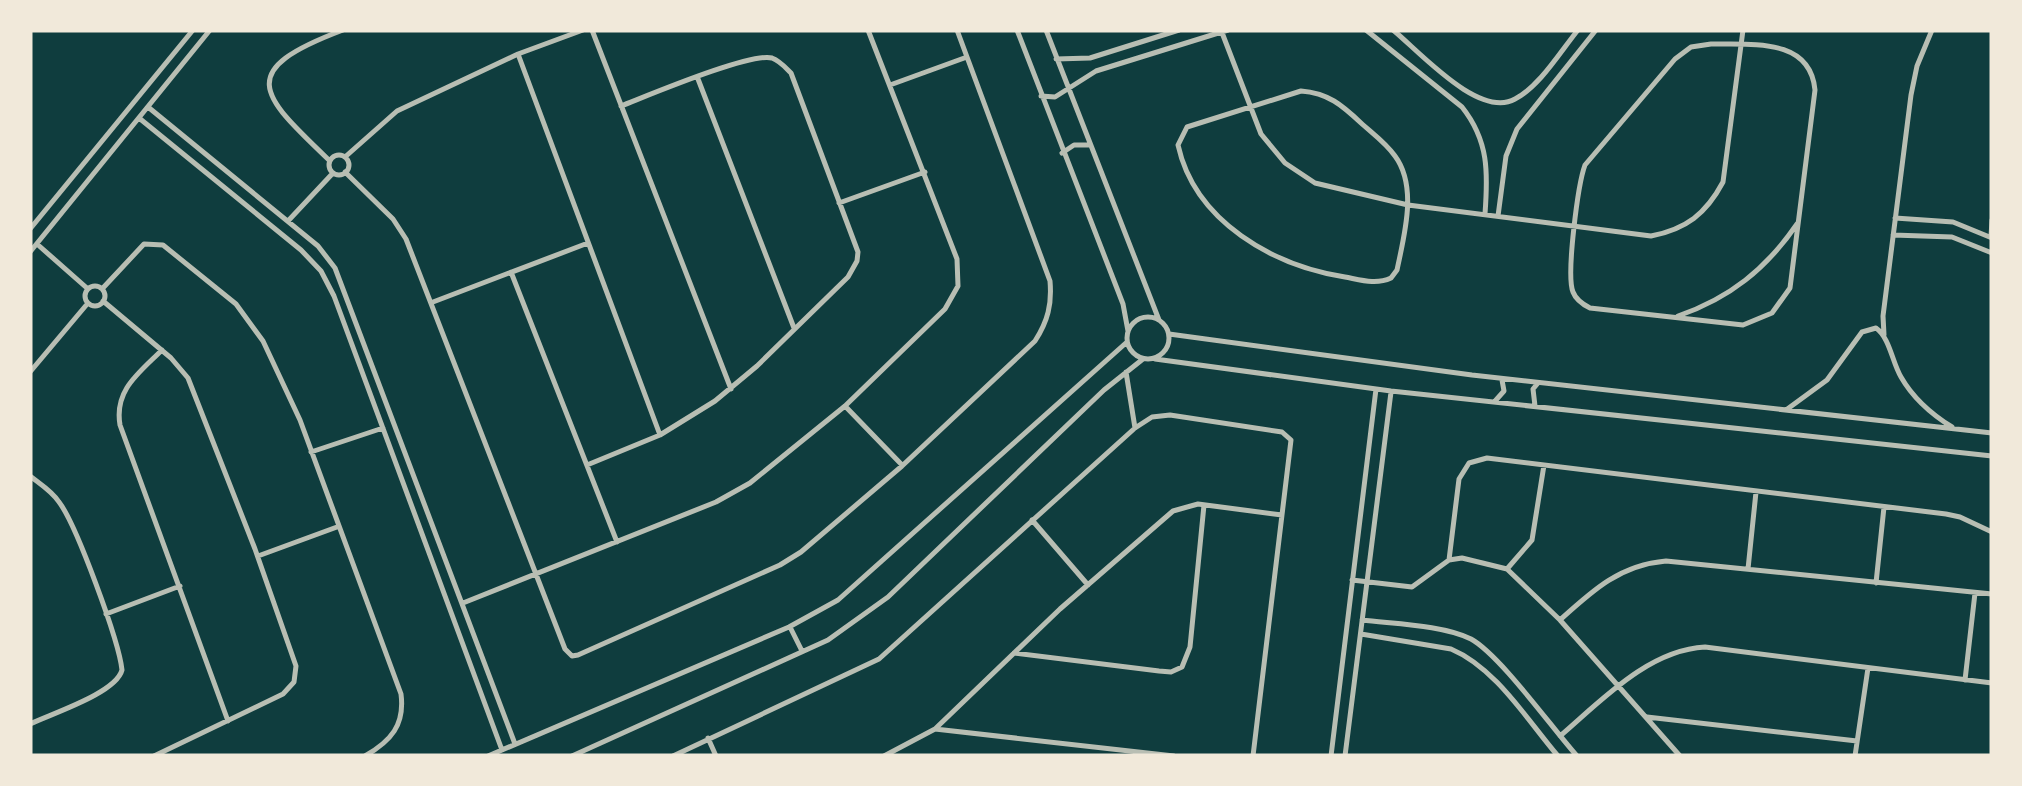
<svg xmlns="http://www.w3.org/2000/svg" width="2022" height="786" viewBox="0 0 2022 786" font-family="Georgia,serif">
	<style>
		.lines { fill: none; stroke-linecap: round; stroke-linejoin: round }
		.minor { stroke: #b8beb3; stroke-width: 5 }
	</style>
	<rect width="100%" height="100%" fill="#0f3d3e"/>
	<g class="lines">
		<path class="minor" d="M592 30 731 389
			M1017 30 1123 304 1128 331
			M1046 30 1159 320
			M1221 30 1261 134 1285 163 1315 183 1408 205 1651 236C1686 229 1706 214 1723 182L1743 30
			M1366 30 1462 107C1489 141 1488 173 1485 214
			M1393 30C1420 52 1479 119 1515 99 1540 86 1560 52 1578 30
			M1711 44C1751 45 1810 37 1815 90L1790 288 1772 313 1743 325 1590 308C1582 304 1576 300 1573 292 1566 275 1578 184 1585 165L1675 59 1691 47Z
			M518 54 660 435
			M1056 59 1090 58 1179 30
			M698 79 794 328
			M890 85 967 57
			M1301 91C1328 93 1342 105 1361 123 1372 133 1386 143 1395 156 1418 187 1404 236 1397 270L1391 278C1376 285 1361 280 1345 277 1274 266 1195 222 1178 145L1187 127Z
			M1041 96 1055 97 1096 71 1228 30
			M148 107 318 246 335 268 515 744
			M139 118 301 250 321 271 334 296 502 750
			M1062 153 1074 145H1089
			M329 165a10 10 0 1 1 20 0a10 10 0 1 1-20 0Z
			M345 157 397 111 518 54 583 30
			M330 161C260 94 234 71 343 30
			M345 172 393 219 406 239 565 649 572 656 578 655 780 565 801 552 902 466 1035 341C1048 321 1052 304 1050 281L957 30
			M839 203 925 172
			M1498 216 1506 156 1517 129 1596 30
			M1895 218 1953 222 1992 238
			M288 221 333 173
			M30 229 193 30
			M1893 235 1952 237 1992 253
			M1991 237 1992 220
			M37 244 88 289
			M30 252 210 30
			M511 272 617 542
			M85 296a10 10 0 1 1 20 0a10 10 0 1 1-20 0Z
			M102 289 144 244 163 245 236 304 263 341 300 420 401 694C405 725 391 741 365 756
			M103 301 171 358 188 378 255 549 296 666 294 682 283 694 154 756
			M433 302 588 243
			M1678 316C1730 298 1766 269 1797 224
			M1127 338a21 21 0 1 1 42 0a21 21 0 1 1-42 0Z
			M1169 334 1472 375 1992 433
			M1884 335 1883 316 1911 95 1917 66 1932 30
			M162 350C139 373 114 390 120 425L228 721
			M1155 359 1391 391 1992 456
			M30 372 88 303
			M1126 372 1135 428
			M1496 400 1504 391 1502 380
			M845 406 902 465
			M1535 406 1533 389 1538 383
			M1786 410 1827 380 1862 332 1876 328C1890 338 1892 362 1901 377 1913 398 1931 414 1952 427
			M311 452 383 428
			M587 465 660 435 715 401 757 366 848 277 857 261 858 252 791 73C785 67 780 61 772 58 751 52 647 96 621 106
			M30 476C40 484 52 491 59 502 76 524 119 641 122 670 116 693 53 713 30 724
			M1032 520 1088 585
			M258 556 337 527
			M1449 560 1459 479 1469 463 1487 458 1946 514 1960 517 1992 532
			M1507 569 1532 540 1544 465
			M1748 569 1756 492
			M1352 580 1412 587 1449 560 1462 558 1507 569 1560 620 1680 756
			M1876 583 1884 507
			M463 603 716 502 750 483 845 406 945 309 958 286 957 259 868 30
			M106 614 180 586
			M1362 620C1394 624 1443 625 1471 639 1500 655 1552 728 1577 756
			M1560 620C1593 590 1620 565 1666 561L1992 594
			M790 627 802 651
			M1361 634 1451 649C1496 668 1527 720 1558 756
			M1014 653 1159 671 1171 672 1182 667 1190 647 1204 505
			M1965 680 1975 593
			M1647 717 1857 741
			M935 729 1174 756
			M1560 736C1601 701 1648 650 1705 647L1992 683
			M708 738 716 756
			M488 756 789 627 838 600 1127 342
			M572 756 828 640 888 597 1104 390 1143 359
			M673 756 879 659 1135 428 1152 417 1170 415 1282 432 1291 440 1253 756
			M884 756 935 729 1060 609 1173 511 1198 504 1282 515
			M1331 756 1376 389
			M1345 756 1391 392
			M1855 756 1868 668"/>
	</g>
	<rect width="2022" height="786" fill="none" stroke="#f1e9da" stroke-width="65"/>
</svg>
